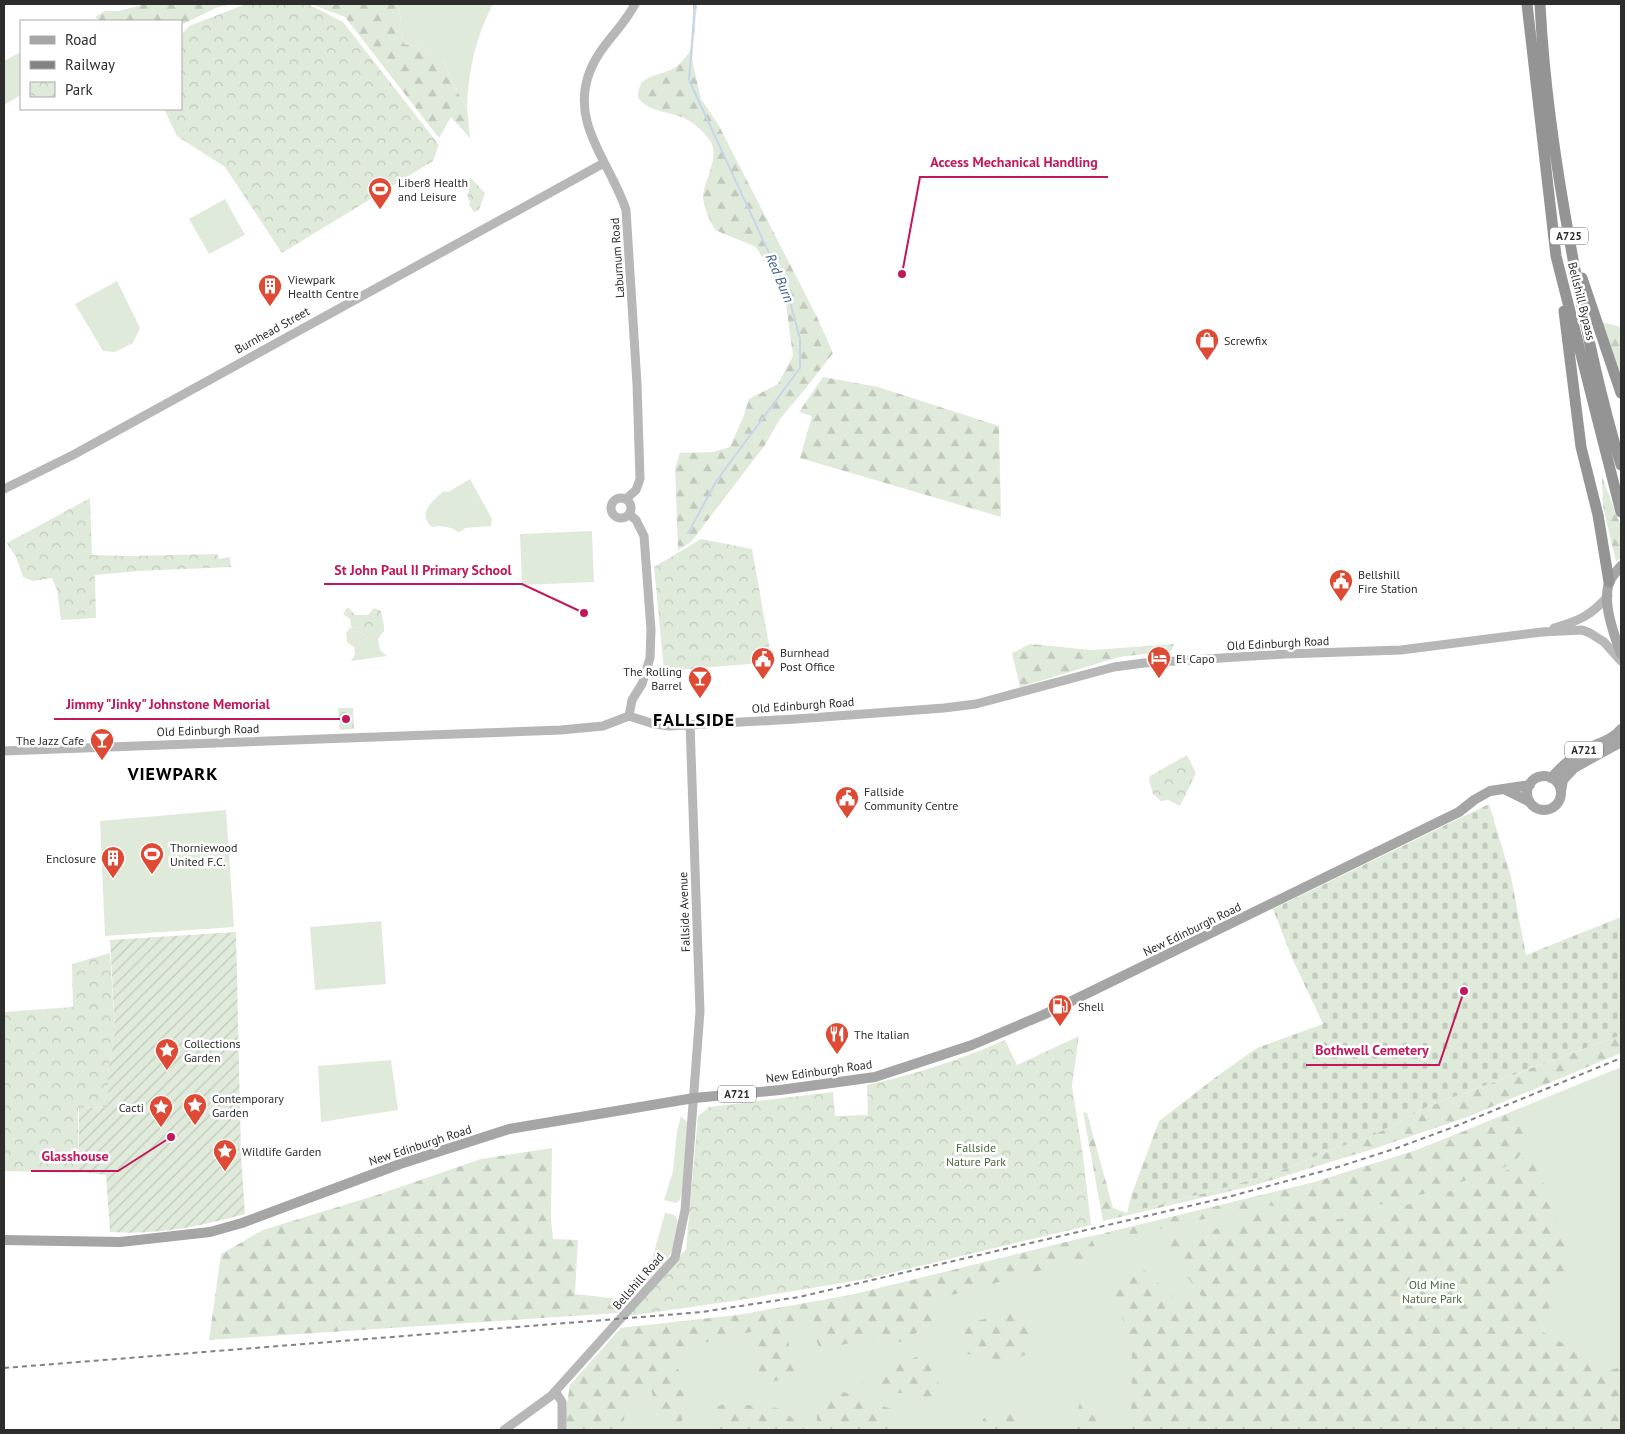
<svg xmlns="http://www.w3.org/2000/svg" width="1625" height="1434" viewBox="0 0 1625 1434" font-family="'PT Sans',sans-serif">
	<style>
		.grass { fill: #e0eadb }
		.forest { fill: url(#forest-firs) }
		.cemetery { fill: url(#cemetery-stones) }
		.park { fill: url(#park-crowns) }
		.garden { fill: url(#garden-furrows) }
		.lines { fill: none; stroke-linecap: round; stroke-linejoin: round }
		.stream { stroke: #c7d5ea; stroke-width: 2 }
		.secondary { stroke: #b7b7b7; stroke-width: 9 }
		.primary { stroke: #a5a5a5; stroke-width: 10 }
		.highway { stroke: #949494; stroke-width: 11 }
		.rail { stroke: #828282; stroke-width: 2; stroke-dasharray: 5 4; stroke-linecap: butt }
		.labels { text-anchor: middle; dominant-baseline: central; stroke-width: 5; stroke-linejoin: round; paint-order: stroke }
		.shield { fill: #fff; stroke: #6c6c6c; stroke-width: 1 }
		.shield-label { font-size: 11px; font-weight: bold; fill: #2d2d2d }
		.poi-label { font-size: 12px; fill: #2d2d2d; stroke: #fff; text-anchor: start }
		.street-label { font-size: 12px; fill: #2d2d2d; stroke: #fff }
		.park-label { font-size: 12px; fill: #47673c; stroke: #fff }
		.water-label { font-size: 14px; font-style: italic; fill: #3e5e8c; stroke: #fff }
		.district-label { font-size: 18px; font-weight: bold; letter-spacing: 1px; fill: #000; stroke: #fff }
		.leader { fill: none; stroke: #c2185b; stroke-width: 2 }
		.callout-dot { fill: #c2185b; stroke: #fff; stroke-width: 2 }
		.callout-label { font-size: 14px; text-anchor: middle; font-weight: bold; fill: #c2185b; stroke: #fff; stroke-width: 5; stroke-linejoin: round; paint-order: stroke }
	</style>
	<defs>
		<pattern id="forest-firs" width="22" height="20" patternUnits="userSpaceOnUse" patternTransform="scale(1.25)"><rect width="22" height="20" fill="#e0eadb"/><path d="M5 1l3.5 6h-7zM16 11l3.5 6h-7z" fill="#c0c9bc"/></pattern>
		<pattern id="cemetery-stones" width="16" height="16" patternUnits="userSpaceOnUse" patternTransform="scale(1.25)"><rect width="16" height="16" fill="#e0eadb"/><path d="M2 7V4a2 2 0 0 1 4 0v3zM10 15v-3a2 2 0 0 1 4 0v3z" fill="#c0c9bc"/></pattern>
		<pattern id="park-crowns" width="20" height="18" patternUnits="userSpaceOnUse" patternTransform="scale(1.25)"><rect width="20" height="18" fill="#e0eadb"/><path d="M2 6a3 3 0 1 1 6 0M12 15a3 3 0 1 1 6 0" fill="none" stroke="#c0c9bc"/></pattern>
		<pattern id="garden-furrows" width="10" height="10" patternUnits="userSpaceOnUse" patternTransform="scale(1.25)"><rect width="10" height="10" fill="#e0eadb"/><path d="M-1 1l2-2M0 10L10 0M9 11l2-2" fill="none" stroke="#c0c9bc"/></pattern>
	</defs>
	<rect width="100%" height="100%" fill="#fff"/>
	<path class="grass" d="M396 4H493C476 36 468 71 467 108L454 86 444 62 438 64 417 47 404 44 399 8Z
		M21 52V95L4 105V61Z
		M225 199 245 235 209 254 189 219Z
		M117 281 140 328 133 343 115 352 103 351 75 304Z
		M470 479 492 519 491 526 465 528 462 531 458 532C453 527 438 525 432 527 416 514 433 500 444 491L448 492Z
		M592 531 594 582 522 585 520 534Z
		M384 626V631L378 639 380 650 387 656 351 661 355 654 354 647 347 642 346 633 351 627 352 631 360 632 372 641Z
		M226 810 234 927 105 936 100 821Z
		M381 921 386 984 315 990 310 927Z
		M391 1060 398 1110 321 1122 318 1066Z
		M1621 1067V1430H567L566 1411 570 1385 621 1328 738 1315 851 1295 1315 1182 1417 1150Z
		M681 1116 689 1124 682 1192 680 1200 676 1203 664 1200 673 1171 677 1131Z
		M665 1213C669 1214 674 1214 676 1217 681 1224 674 1250 669 1256 663 1266 653 1275 645 1284Z"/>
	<path class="forest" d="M146 4H230L216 8 181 25V21H101L95 17 105 11H118Z
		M311 4H396L399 8 404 44 417 47 438 63 444 62 454 86 467 108 470 138 451 117 439 138 345 17Z
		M693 4H697L692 59 701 99 718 124 818 319 833 353 806 388 780 419 765 445 691 542 678 550 675 468 680 453 713 452 730 447 744 415 749 399 778 384 793 356 786 304 774 277 756 247 715 230C710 220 704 209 703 198 703 179 722 157 709 139 704 132 694 123 686 119 670 111 650 113 638 98 637 68 669 80 683 60 685 57 689 54 690 50 693 43 693 13 693 4Z
		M1602 322 1621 327V383Z
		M823 377 878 387 999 426 1001 517 800 458 812 416 799 412Z
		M1602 477 1621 526V557L1616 562 1603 506Z
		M1030 644 1092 650 1174 644 1171 651 1119 657 1020 687 1012 653Z
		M1621 1035V1053L1465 1118 1373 1149 1252 1186 1103 1221 1083 1112 1087 1113 1113 1208 1127 1213 1224 1188 1291 1167 1335 1148 1366 1139 1429 1106Z
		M1517 1110 1530 1143 1514 1162 1499 1170 1404 1200 1331 1214 1266 1205 1110 1240 1105 1233 1315 1182 1417 1150Z
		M552 1148 551 1219 553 1239 578 1240 575 1294 628 1300 618 1313 209 1340 221 1254 263 1230 380 1194 481 1159Z
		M1532 1150 1570 1261 1539 1330 1611 1370 1621 1367V1430H1131L1132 1350 1112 1285 1139 1265 1173 1297 1208 1305 1160 1240 1198 1237 1257 1211 1339 1219 1420 1202 1516 1167 1525 1154Z
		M1090 1236 1095 1247 1093 1256 933 1300 938 1319 902 1342 867 1339 820 1350 811 1324 785 1329 797 1375 760 1385 755 1331 680 1348 659 1370 678 1369 685 1384 682 1423 658 1428 650 1380 625 1407 624 1420 620 1430H567L566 1411 570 1385 621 1328 738 1315 851 1295Z
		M1024 1311 1030 1339V1353L1004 1363 960 1352 961 1324Z
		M929 1352 939 1366 937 1414 902 1393H883L862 1383 864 1376 881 1371Z
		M838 1390 894 1410 896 1425 891 1430H816L818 1403 826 1393Z
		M1081 1399 1103 1430H1072Z
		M727 1403 777 1408 796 1420 806 1430H723L717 1428 712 1419V1408Z
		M1009 1405 1019 1419 1017 1430H982L983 1419Z"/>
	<path class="cemetery" d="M1489 804 1511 877 1526 955 1621 917V1035L1429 1106 1366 1139 1335 1148 1291 1167 1224 1188 1127 1213 1131 1196 1159 1121 1220 1074 1257 1048 1323 1024 1292 958 1273 909Z"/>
	<path class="park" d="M246 4H308L343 22 439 145 433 161 282 253 225 167 177 136 164 109H181V35L189 26Z
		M471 178 485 193 479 210 474 212 469 205 470 201 467 197 469 191 466 185 468 180Z
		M90 498 92 555 129 556 217 554 219 559 230 557 231 567 138 571 95 575 96 618 61 620 57 590 52 578 33 581 23 577 16 557 7 543Z
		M701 539 752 549 772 662 664 671 654 567Z
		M347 608H349L355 615H368L374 608 381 611 384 626 372 641 360 632 352 631 350 619 343 614Z
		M338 708H353L354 729 340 730Z
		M1187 755 1196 773 1180 806 1168 800 1161 801 1153 794 1149 780 1150 776Z
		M110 953 115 1031 108 1073 109 1107 78 1108 79 1173 4 1171V1012L73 1007 72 964Z
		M1079 1036 1072 1086 1083 1156 1091 1225 866 1279 740 1300 628 1316 686 1249 698 1116 709 1107 833 1092 835 1116 868 1115 867 1085C916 1074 959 1060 1005 1040L1017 1065Z"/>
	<path class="garden" d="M236 932 241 1155 245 1214C198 1227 159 1235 110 1232L106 1175 79 1172V1108L108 1107V1073L115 1031 110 940Z"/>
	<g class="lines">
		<path class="stream" d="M688 533 717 480 800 368V339L788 294 689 80 695 4"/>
		<path class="secondary" d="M4 489 73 455 604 163
			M611 508a10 10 0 1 1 20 0a10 10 0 1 1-20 0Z
			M626 499 636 490 640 479 637 384 626 210C611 163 569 124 590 71 600 45 623 28 635 4
			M1554 628C1578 621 1591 616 1608 596
			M629 716 632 700 642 684 650 658 651 630 644 536 636 520 629 514
			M4 751 561 730 603 726 629 716 654 724 669 726 796 719 944 708 976 704 1114 667 1144 663 1285 654 1401 650 1542 632 1582 630 1590 633 1604 642 1621 661
			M555 1391 562 1402V1430
			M504 1430 551 1396 675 1258 685 1210 700 1011 690 724"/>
		<path class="primary" d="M1621 566C1617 571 1611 577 1609 583 1602 602 1614 635 1621 654
			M1527 793a17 17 0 1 1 34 0a17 17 0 1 1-34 0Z
			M1551 778C1560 768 1569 759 1581 752 1593 744 1612 741 1621 729
			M1504 789 1530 802
			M1561 791 1563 780 1574 768 1621 742
			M4 1240 120 1242 210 1232 242 1223 400 1164 509 1129 694 1098 780 1090 875 1077 972 1045 1043 1015 1459 812 1474 800 1490 791 1530 785"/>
		<path class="highway" d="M1527 4 1556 256 1621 512
			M1540 4C1544 86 1556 167 1571 248 1584 321 1599 393 1621 465
			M1582 278 1621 393
			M1564 311 1581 447 1598 515 1609 582"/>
		<path class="rail" d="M4 1368 654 1316 702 1312 799 1297 1228 1197 1338 1167 1397 1148 1451 1128 1621 1058"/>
	</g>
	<defs>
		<g id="stadium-pin" transform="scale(1.25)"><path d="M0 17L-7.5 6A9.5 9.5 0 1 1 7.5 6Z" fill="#df4a34" stroke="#fff"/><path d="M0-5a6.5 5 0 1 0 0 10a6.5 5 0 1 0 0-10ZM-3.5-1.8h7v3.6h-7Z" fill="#fff"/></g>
		<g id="building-pin" transform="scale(1.25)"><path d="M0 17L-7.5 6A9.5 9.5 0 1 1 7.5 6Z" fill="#df4a34" stroke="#fff"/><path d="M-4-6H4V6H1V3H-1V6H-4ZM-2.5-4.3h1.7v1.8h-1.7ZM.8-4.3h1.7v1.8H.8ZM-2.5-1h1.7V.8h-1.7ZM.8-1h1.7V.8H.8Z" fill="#fff"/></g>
		<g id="shop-pin" transform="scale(1.25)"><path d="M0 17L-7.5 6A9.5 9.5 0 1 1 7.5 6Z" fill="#df4a34" stroke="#fff"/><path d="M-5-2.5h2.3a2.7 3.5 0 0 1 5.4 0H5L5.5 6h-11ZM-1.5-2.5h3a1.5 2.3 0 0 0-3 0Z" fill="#fff"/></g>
		<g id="civic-pin" transform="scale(1.25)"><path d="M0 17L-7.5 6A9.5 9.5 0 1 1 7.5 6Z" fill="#df4a34" stroke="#fff"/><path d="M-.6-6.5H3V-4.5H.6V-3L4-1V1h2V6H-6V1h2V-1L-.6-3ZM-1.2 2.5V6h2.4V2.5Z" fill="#fff"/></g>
		<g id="hotel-pin" transform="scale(1.25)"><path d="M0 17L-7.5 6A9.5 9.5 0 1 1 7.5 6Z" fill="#df4a34" stroke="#fff"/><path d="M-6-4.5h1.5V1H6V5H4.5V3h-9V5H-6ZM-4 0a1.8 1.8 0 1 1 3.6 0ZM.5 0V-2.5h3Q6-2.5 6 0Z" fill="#fff"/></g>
		<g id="bar-pin" transform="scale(1.25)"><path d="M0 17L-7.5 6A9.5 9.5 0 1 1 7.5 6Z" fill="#df4a34" stroke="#fff"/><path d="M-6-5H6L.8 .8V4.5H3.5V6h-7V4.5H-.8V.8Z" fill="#fff"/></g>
		<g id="fuel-pin" transform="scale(1.25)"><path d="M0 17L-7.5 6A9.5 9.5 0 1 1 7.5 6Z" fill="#df4a34" stroke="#fff"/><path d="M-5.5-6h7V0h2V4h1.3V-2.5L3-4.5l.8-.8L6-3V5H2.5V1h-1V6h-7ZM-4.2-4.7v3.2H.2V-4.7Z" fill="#fff"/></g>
		<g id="restaurant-pin" transform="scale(1.25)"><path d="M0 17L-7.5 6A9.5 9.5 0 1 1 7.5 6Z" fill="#df4a34" stroke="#fff"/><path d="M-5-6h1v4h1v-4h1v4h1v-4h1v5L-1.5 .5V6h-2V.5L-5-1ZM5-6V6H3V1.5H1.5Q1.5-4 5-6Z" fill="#fff"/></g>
		<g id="sight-pin" transform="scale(1.25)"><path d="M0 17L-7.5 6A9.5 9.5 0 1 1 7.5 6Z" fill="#df4a34" stroke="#fff"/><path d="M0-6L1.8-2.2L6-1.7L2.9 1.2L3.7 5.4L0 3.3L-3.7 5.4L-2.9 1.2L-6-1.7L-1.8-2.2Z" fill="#fff"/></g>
	</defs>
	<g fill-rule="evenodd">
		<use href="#stadium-pin" x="380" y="189"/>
		<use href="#building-pin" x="270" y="286"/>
		<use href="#shop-pin" x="1207" y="340"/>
		<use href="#civic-pin" x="1341" y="581"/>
		<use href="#hotel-pin" x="1159" y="658"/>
		<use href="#civic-pin" x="763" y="659"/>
		<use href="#bar-pin" x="700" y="678"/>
		<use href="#bar-pin" x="102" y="740"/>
		<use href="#civic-pin" x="847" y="798"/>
		<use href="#stadium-pin" x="152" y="854"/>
		<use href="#building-pin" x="113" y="858"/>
		<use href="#fuel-pin" x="1060" y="1006"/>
		<use href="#restaurant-pin" x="837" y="1034"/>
		<use href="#sight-pin" x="167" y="1050"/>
		<use href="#sight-pin" x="195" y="1105"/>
		<use href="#sight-pin" x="161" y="1107"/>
		<use href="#sight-pin" x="225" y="1151"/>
	</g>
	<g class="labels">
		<g class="shield">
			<rect x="1550" y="227.5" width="38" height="17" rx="4"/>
			<rect x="1565" y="741.5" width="38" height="17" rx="4"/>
			<rect x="718" y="1085.5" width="38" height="17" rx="4"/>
		</g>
		<g class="shield-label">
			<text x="1569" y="236">A725</text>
			<text x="1584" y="750">A721</text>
			<text x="737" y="1094">A721</text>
		</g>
		<g class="poi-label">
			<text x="398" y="182">Liber8 Health<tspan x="398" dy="14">and Leisure</tspan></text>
			<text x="288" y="279">Viewpark<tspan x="288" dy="14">Health Centre</tspan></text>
			<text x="1224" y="340">Screwfix</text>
			<text x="1358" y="574">Bellshill<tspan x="1358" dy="14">Fire Station</tspan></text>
			<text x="780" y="652">Burnhead<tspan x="780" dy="14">Post Office</tspan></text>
			<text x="1176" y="658">El Capo</text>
			<text x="682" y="671" text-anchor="end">The Rolling<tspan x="682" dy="14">Barrel</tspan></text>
			<text x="84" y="740" text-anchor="end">The Jazz Cafe</text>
			<text x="864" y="791">Fallside<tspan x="864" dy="14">Community Centre</tspan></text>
			<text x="170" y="847">Thorniewood<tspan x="170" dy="14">United F.C.</tspan></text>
			<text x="96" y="858" text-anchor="end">Enclosure</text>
			<text x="1078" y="1006">Shell</text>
			<text x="854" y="1034">The Italian</text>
			<text x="184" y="1043">Collections<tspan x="184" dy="14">Garden</tspan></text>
			<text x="212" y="1098">Contemporary<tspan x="212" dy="14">Garden</tspan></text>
			<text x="144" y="1107" text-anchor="end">Cacti</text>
			<text x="242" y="1151">Wildlife Garden</text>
		</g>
		<g class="street-label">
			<text transform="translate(617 258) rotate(-94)">Laburnum Road</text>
			<text transform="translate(1582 301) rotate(76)">Bellshill Bypass</text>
			<text transform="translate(272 330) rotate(-29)">Burnhead Street</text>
			<text transform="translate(1278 643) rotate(-3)">Old Edinburgh Road</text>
			<text transform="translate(803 705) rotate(-4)">Old Edinburgh Road</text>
			<text transform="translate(208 730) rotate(-2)">Old Edinburgh Road</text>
			<text transform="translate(684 912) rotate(-92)">Fallside Avenue</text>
			<text transform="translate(1192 929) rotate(-26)">New Edinburgh Road</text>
			<text transform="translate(819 1071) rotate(-8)">New Edinburgh Road</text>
			<text transform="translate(420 1145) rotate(-18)">New Edinburgh Road</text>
			<text transform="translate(638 1281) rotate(-49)">Bellshill Road</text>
		</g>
		<g class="park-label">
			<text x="976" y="1147">Fallside<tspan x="976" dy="14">Nature Park</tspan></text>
			<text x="1432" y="1284">Old Mine<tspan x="1432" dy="14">Nature Park</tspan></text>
		</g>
		<g class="water-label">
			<text transform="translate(780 278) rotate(67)">Red Burn</text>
		</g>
		<g class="district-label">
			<text x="694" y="719">FALLSIDE</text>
			<text x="173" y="773">VIEWPARK</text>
		</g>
	</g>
	<path class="leader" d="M902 274L920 177H1108M584 613L522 584H324M346 719L281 719H54M1464 991L1439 1065H1306M171 1137L118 1171H31"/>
	<g class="callout-dot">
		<circle cx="902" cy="274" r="5"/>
		<circle cx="584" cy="613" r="5"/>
		<circle cx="346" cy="719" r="5"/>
		<circle cx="1464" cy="991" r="5"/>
		<circle cx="171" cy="1137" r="5"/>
	</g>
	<g class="callout-label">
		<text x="1014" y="167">Access Mechanical Handling</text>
		<text x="423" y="575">St John Paul II Primary School</text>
		<text x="168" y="709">Jimmy "Jinky" Johnstone Memorial</text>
		<text x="1372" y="1055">Bothwell Cemetery</text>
		<text x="75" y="1161">Glasshouse</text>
	</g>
	<rect width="1625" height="1434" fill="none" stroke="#2d2d2d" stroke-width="10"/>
	<rect x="20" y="20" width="162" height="90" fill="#ffffff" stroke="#ababab"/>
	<rect x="30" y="36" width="25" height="8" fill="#a5a5a5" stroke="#ababab"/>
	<text x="65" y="45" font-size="15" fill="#2d2d2d">Road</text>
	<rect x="30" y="61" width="25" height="8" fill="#828282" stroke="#ababab"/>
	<text x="65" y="70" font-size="15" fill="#2d2d2d">Railway</text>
	<rect x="30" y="82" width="25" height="15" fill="url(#park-crowns)" stroke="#ababab"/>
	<text x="65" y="95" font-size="15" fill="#2d2d2d">Park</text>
</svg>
